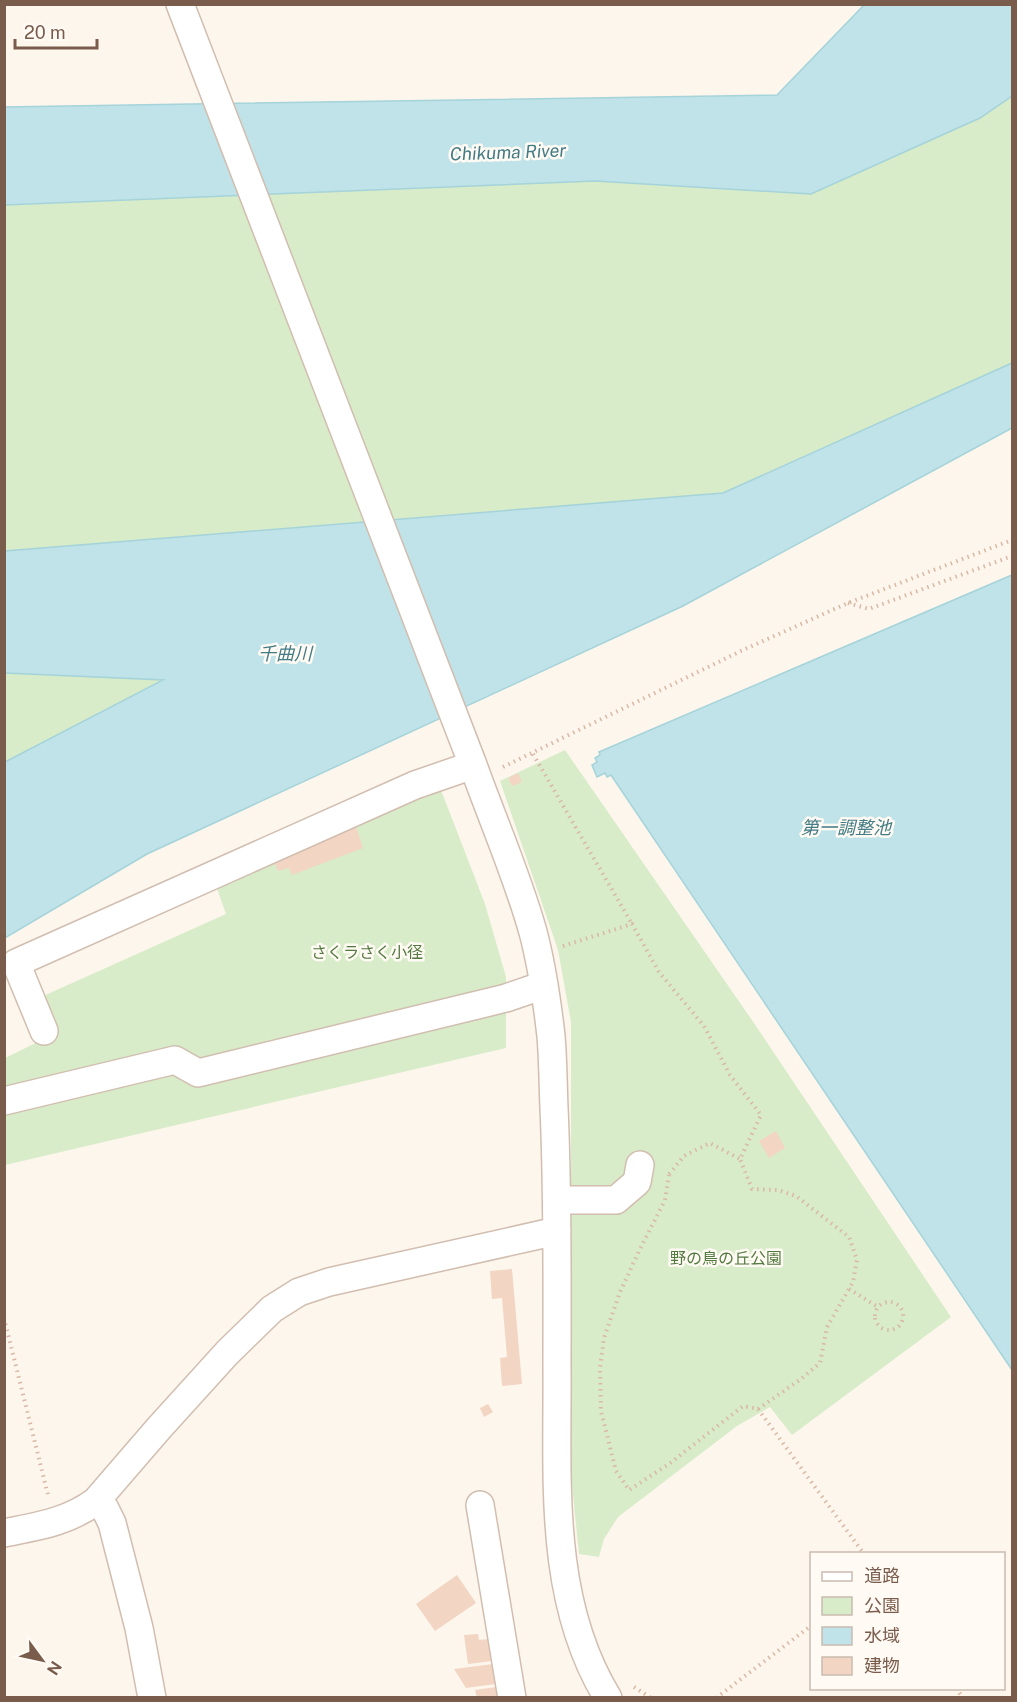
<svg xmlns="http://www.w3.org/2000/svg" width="1017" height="1702" viewBox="0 0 1017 1702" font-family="'Public Sans','Noto Sans JP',sans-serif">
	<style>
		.green { fill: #d8ecc9 }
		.water { fill: #bfe3e8; stroke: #a5d3da; stroke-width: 1.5 }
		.building { fill: #f3d5c3 }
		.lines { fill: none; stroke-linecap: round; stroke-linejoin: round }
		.minor-casing { stroke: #d1beb0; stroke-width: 30 }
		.path { stroke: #d9b8a5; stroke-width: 4; stroke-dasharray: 1.5 4.5; stroke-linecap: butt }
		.minor { stroke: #fff; stroke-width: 27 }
		.labels { text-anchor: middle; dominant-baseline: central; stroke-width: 5; stroke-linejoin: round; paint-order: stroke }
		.park-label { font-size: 16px; fill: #537a41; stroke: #fffaf3 }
		.water-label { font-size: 18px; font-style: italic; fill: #437c86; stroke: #fffaf3 }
	</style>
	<rect width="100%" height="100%" fill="#fdf6ec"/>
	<path class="green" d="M1012 96V363L723 493 5 551 4 205 595 181 811 194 980 118Z
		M5 673 164 679 5 762Z
		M565 750 756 1026 951 1317 792 1435 770 1407 737 1426 618 1517 604 1539 599 1557 579 1554 571 1475V1022L558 950 500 781Z
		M430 790H441L485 904 506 977V1048L5 1165V1058L52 1035 41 997 226 914 214 880Z"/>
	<path class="water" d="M864 5H1012V96L980 118 811 194 595 181 5 205 4 107 777 95Z
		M1012 363V428L683 606 147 854 5 938V762L163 680 5 673V551L723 493Z
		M1012 575V1370L611 775 607 777 605 773 597 777 592 765 597 762 595 758 600 755 599 752Z"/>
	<path class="building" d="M518 773 522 782 512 786 508 778Z
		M355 824 363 848 292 875 289 868 278 871 272 858Z
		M776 1131 785 1148 769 1158 759 1141Z
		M512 1269 522 1384 502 1386 500 1358 507 1357 502 1298 492 1299 490 1271Z
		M488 1404 493 1412 484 1417 480 1408Z
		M457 1575 476 1603 435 1631 416 1604Z
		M478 1634 479 1640 489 1639 492 1661 468 1664 464 1635Z
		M493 1664 496 1684 466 1688 454 1669Z
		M496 1687 498 1698H477L475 1690Z"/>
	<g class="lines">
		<g class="minor-casing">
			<path id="minor" d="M180 4 473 765C493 821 517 875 533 932 542 966 547 1001 551 1036 553 1060 553 1084 554 1108 558 1194 557 1280 557 1366 558 1477 547 1599 608 1698
				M44 1031 16 963 415 785 473 765
				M4 1101 175 1060 198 1073 506 998 544 985
				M558 1200H616L637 1182 640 1165
				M96 1501 104 1507 112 1523 139 1628 152 1698
				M480 1505 512 1698
				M4 1533C38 1526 68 1522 96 1501L159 1428 227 1353 272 1309 299 1292 329 1282 557 1231"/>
		</g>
		<path class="path" d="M848 603 869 609 1012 556
			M533 754 632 924
			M503 767 743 650 848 603 1012 540
			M563 946 632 924 659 972 704 1026 730 1075 761 1115 740 1159 752 1189 778 1190 796 1196 849 1237 857 1260 853 1282 827 1327 820 1363 801 1379 758 1409 743 1406 669 1464 629 1490 616 1471 601 1411 600 1367 604 1338 620 1292 639 1251 665 1200 669 1175
			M669 1174 684 1156 710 1143 740 1159
			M849 1289 878 1307
			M875 1316a14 14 0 1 1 28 0a14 14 0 1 1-28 0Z
			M4 1318 48 1495
			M758 1409 864 1554
			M634 1687 651 1698
			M956 1688 963 1698
			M716 1698 812 1625"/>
		<use href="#minor" class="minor"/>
	</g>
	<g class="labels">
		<g class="park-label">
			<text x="367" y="952">さくラさく小径</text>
			<text x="726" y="1258">野の鳥の丘公園</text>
		</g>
		<g class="water-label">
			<text transform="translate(508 152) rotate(-2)">Chikuma River</text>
			<text x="285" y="653">千曲川</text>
			<text x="846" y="827">第一調整池</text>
		</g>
	</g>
	<rect width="1017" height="1702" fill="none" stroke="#7a5c4d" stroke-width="12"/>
	<rect x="810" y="1552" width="195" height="138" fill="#fffaf3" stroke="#cabbb1" stroke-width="1.5"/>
	<rect x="822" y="1572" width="30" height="9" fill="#ffffff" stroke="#cabbb1" stroke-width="1.5"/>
	<text x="864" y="1582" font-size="18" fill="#7a5c4d">道路</text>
	<rect x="822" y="1597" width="30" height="18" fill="#d8ecc9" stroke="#cabbb1" stroke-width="1.5"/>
	<text x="864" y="1612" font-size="18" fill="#7a5c4d">公園</text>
	<rect x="822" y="1627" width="30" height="18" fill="#bfe3e8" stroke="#cabbb1" stroke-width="1.5"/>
	<text x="864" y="1642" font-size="18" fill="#7a5c4d">水域</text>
	<rect x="822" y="1657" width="30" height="18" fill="#f3d5c3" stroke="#cabbb1" stroke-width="1.5"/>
	<text x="864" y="1672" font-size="18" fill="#7a5c4d">建物</text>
	<g transform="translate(42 1660) rotate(123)" stroke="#fffaf3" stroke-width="4.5" paint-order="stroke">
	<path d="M0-4.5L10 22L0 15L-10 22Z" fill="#7a5c4d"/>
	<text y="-9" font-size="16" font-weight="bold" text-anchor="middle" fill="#7a5c4d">N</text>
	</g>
	<path d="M15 39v9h82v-9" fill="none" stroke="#7a5c4d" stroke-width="3"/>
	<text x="24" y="39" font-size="18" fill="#7a5c4d" stroke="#fffaf3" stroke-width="4.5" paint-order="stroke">20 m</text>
</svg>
